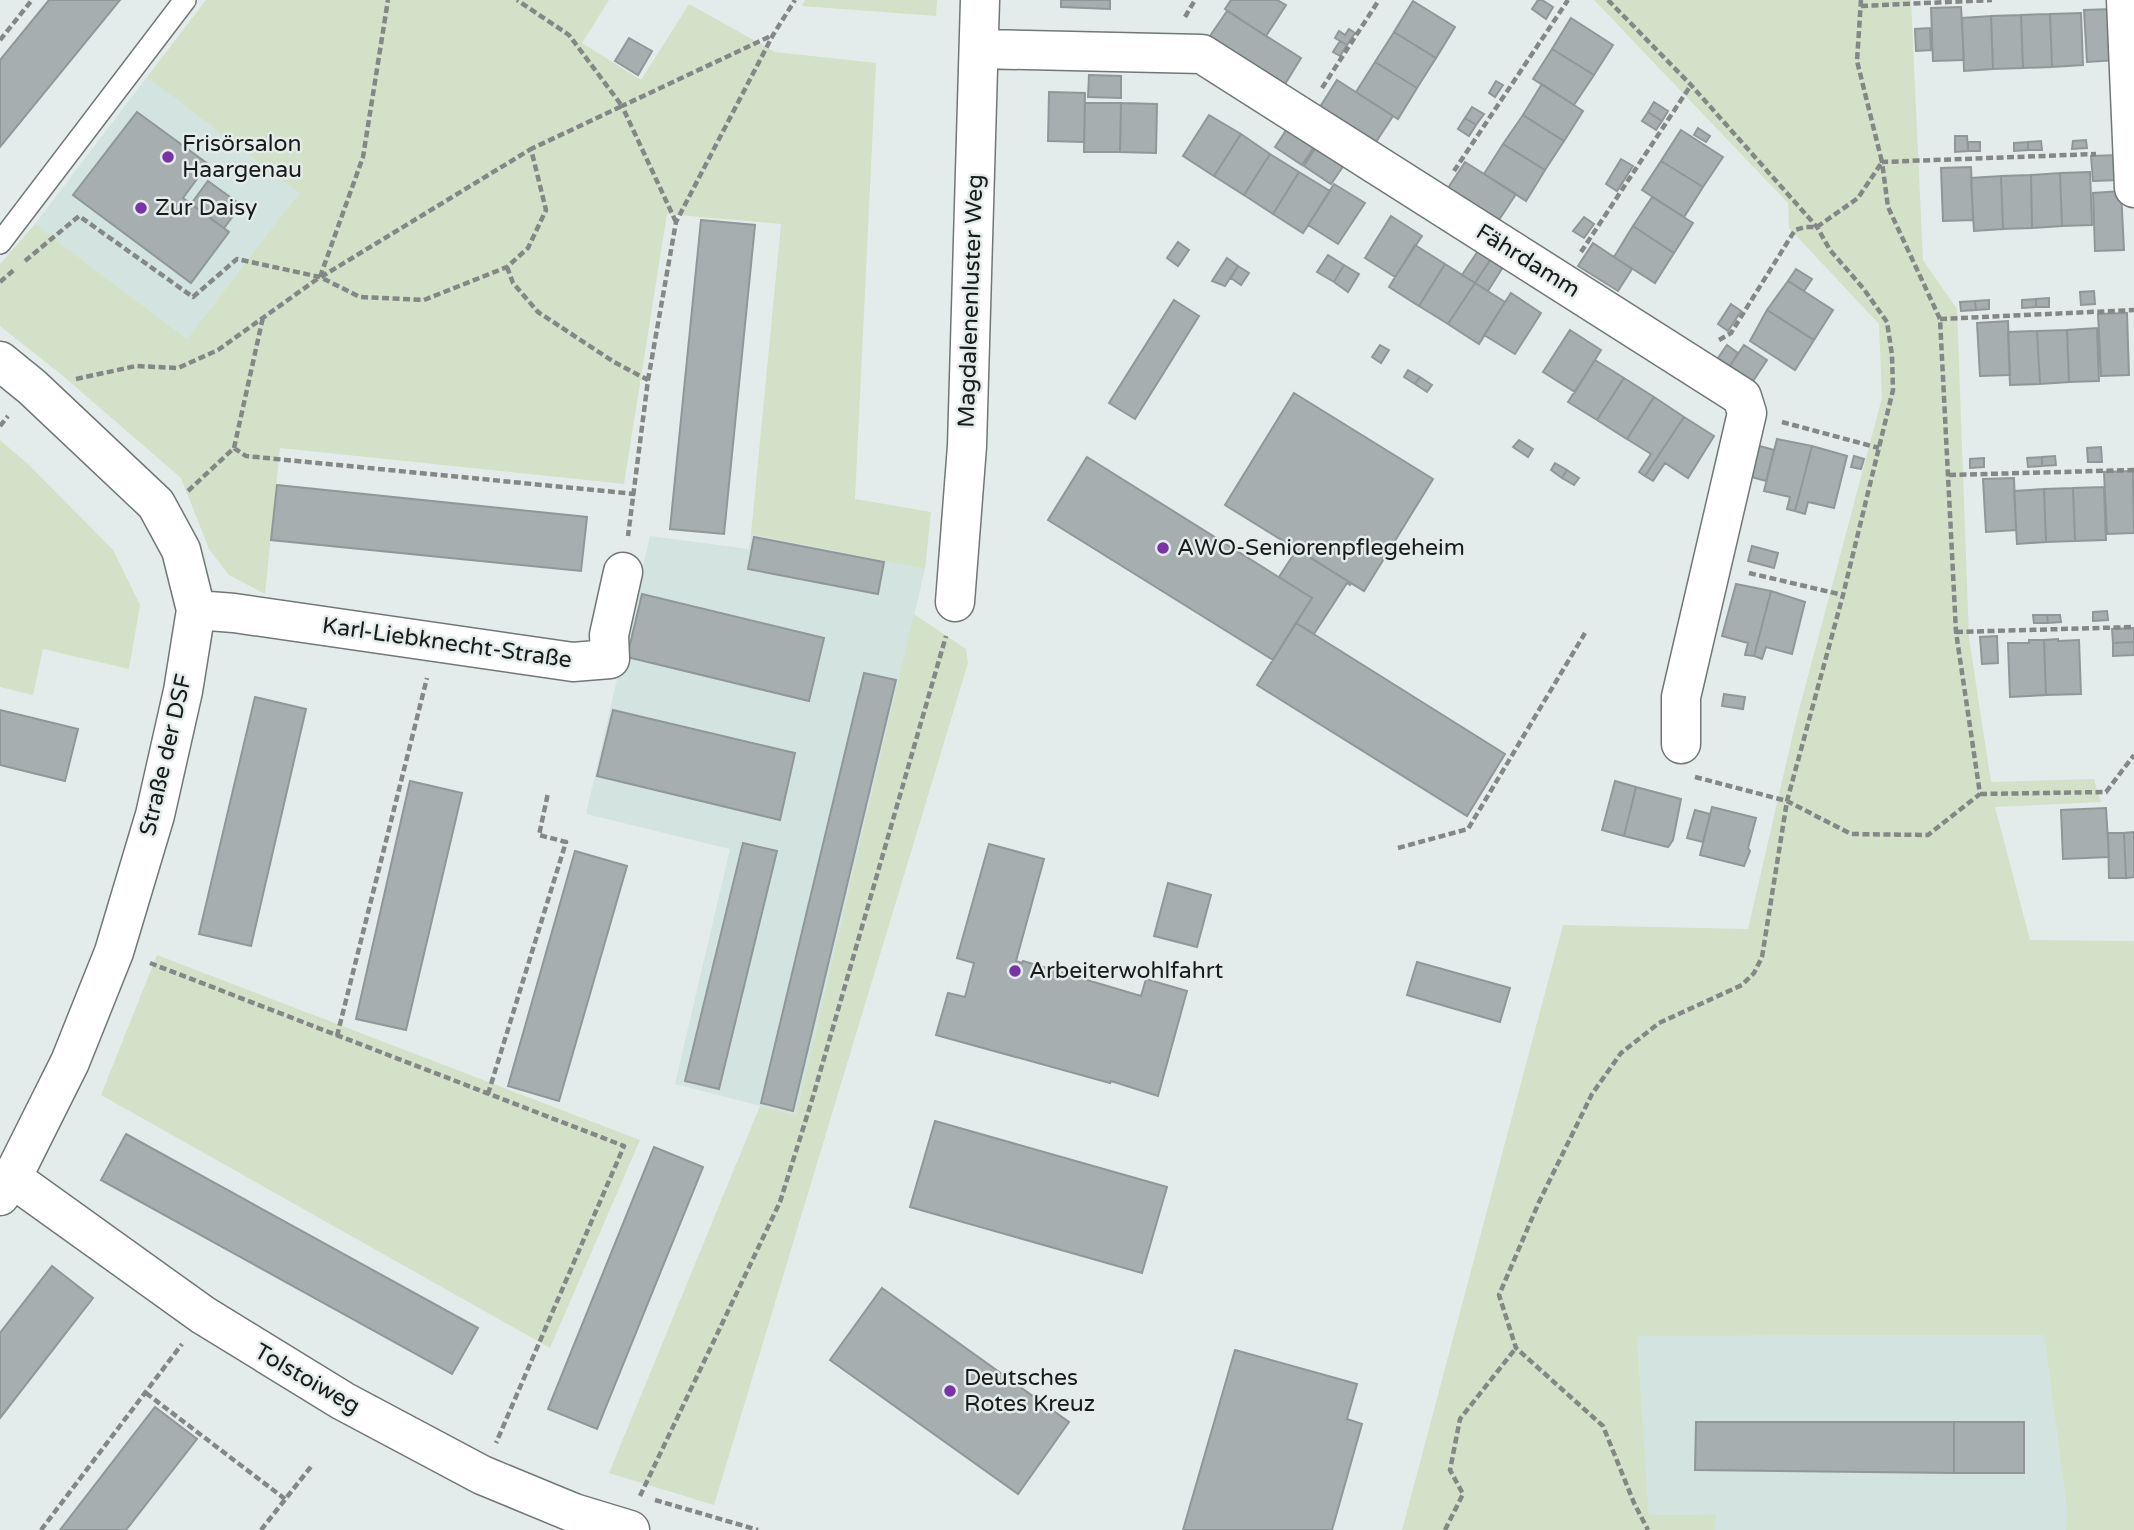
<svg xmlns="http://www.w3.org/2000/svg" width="2134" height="1530" viewBox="0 0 2134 1530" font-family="'Varela Round',sans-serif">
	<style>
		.built { fill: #d2e3e0 }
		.green { fill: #d2e1c8 }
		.building { fill: #a7aeb0; stroke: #8f9798; stroke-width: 2 }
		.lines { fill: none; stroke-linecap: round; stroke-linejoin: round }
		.service-casing { stroke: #707776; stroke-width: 24 }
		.minor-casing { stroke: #707776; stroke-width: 41 }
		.path { stroke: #838887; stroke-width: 4.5; stroke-dasharray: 7 3.5; stroke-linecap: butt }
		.service { stroke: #fff; stroke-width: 21 }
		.minor { stroke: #fff; stroke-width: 38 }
		.poi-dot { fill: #7933a6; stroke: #e4eceb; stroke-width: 2.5 }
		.labels { text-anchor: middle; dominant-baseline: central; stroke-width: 5; stroke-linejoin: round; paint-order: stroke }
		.poi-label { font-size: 23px; fill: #181b1a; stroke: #e4eceb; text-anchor: start }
		.street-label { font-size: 23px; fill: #181b1a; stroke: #e4eceb }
	</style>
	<rect width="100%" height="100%" fill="#e4eceb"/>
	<path class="built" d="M147 77 299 193 187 339 35 224Z
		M751 534 925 569 796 1115 675 1084 730 849 586 814 650 536 749 549Z
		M2044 1335 2067 1511 2066 1530H1714L1715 1514 1649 1515 1637 1336Z"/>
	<path class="green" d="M206 0H609L582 43 641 80 689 4 775 52 876 63 855 499 931 512 925 569 751 534 781 224 667 214 624 484 280 448 265 594 229 575 209 549 181 478 63 376 0 326V264L35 224 187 339 299 193 147 77Z
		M805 0H937L936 16 802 6Z
		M1594 0H1911L1923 260 1957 309 1969 638 1991 782 2094 779 2101 802 1995 807 2030 940 2134 941V1530H2066L2067 1511 2044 1335 1637 1336 1649 1515 1716 1514 1714 1530H1402L1563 925 1748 929 1795 725 1882 398 1879 324 1789 228 1788 203Z
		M0 440 29 465 113 550 140 605 129 669 43 649 33 695 0 687Z
		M914 614 966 649 968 663 714 1505 609 1473 760 1106 796 1115Z
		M157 955 640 1140 550 1348 101 1095Z"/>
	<path class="building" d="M49 0H120L0 147V60Z
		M1061 0H1110V9L1061 7Z
		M1231 0H1277L1286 5 1266 36 1225 9Z
		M1538 0H1542L1553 7 1546 19 1532 9Z
		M1413 1 1455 27 1436 58 1394 32Z
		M1961 7 1964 60 1933 61 1931 8Z
		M2113 9 2116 60 2087 62 2084 10Z
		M1227 11 1301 58 1285 84 1210 36Z
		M2081 13 2083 65 2052 67 2050 14Z
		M2050 14 2052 67 2023 68 2021 15Z
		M2021 15 2023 68 1993 69 1991 16Z
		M1991 16 1993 69 1964 71 1962 18Z
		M1571 18 1613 45 1594 75 1552 49Z
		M1930 28 1931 50 1916 51 1915 29Z
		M1349 29 1355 33 1347 45 1335 38 1339 31 1345 35Z
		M1394 32 1436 58 1417 88 1375 62Z
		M629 38 652 51 638 75 615 61Z
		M1340 41 1347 45 1340 56 1333 52Z
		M1552 49 1594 75 1574 105 1533 79Z
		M1375 62 1417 88 1398 119 1356 92Z
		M1089 75 1121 76V98L1088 97Z
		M1337 80 1393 116 1376 142 1320 107Z
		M1496 81 1503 85 1495 97 1489 93Z
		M1542 84 1583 111 1564 141 1523 115Z
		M1049 92 1085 93 1084 142 1048 141Z
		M1654 102 1668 111 1662 121 1648 112Z
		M1085 103H1121L1120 152H1084Z
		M1121 103 1157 104 1156 153 1120 152Z
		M1472 107 1484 114 1476 125 1465 118Z
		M137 112 208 164 183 198 229 232 191 283 73 195Z
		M1648 112 1662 121 1656 130 1642 121Z
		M1209 115 1241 134 1214 176 1183 156Z
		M1523 115 1564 141 1545 170 1503 144Z
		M1465 118 1476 125 1469 136 1458 129Z
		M1698 128 1710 136 1706 142 1694 135Z
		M1287 129 1314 147 1302 165 1275 147Z
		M1681 130 1723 157 1703 187 1661 161Z
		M1241 134 1270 154 1244 195 1214 176Z
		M1955 136H1967L1968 151 1955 152Z
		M2086 140 2087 148 2072 149 2073 141Z
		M2041 141 2042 150H2028V142Z
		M1968 142H1980V151H1968Z
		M2028 142V150L2014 151V143Z
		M1503 144 1545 170 1526 201 1484 174Z
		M1316 147 1344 165 1331 184 1304 166Z
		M1270 154 1299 172 1273 214 1244 195Z
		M2119 155 2121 180 2093 181 2091 156Z
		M1621 159 1633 166 1617 191 1606 184Z
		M1661 161 1703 187 1684 217 1642 190Z
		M1465 162 1516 194 1499 220 1448 188Z
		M1971 167 1973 220 1943 221 1941 168Z
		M1299 172 1330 191 1303 233 1273 214Z
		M2090 172 2092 225 2062 226 2060 173Z
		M2060 173 2062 226 2032 228 2031 175Z
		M2031 175 2032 228 2003 229 2001 176Z
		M2001 176 2003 229 1974 231 1971 178Z
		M208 181 241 205 224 228 191 204Z
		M1334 184 1365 203 1338 244 1308 225Z
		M2121 191 2124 250 2095 251 2093 193Z
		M1652 197 1693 223 1674 253 1633 226Z
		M1391 216 1422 236 1395 277 1365 258Z
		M1584 217 1594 224 1584 238 1573 231Z
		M701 220 755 225 724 534 670 529Z
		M1633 226 1674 253 1655 283 1614 257Z
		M1178 242 1189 250 1178 266 1167 258Z
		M1593 243 1632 269 1618 291 1578 266Z
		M1415 245 1445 264 1419 306 1389 287Z
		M1478 251 1491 259 1475 283 1462 275Z
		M1328 255 1344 265 1334 282 1317 272Z
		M1227 258 1238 266 1225 286 1212 281Z
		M1491 259 1503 267 1488 291 1475 283Z
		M1445 264 1475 283 1448 324 1419 306Z
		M1344 265 1359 274 1348 292 1334 282Z
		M1238 266 1249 273 1241 285 1231 278Z
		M1796 269 1812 279 1804 291 1788 281Z
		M1788 281 1833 310 1814 340 1767 310Z
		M1475 283 1505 302 1479 344 1448 324Z
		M2094 291 2095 304 2081 305 2080 292Z
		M1511 293 1541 313 1515 354 1484 335Z
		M2049 298V307H2036V299Z
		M2036 299V307L2022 308V300Z
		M1174 300 1199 316 1135 419 1109 403Z
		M1989 300V309L1976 310 1975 301Z
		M1975 301 1976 310 1961 311 1960 302Z
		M1731 304 1741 311 1728 331 1718 324Z
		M1767 310 1814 340 1795 370 1750 341Z
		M2127 313 2129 375 2101 376 2098 314Z
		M2008 321 2010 375 1980 376 1977 323Z
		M2097 328 2099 381 2069 382 2067 330Z
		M1570 330 1601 350 1575 392 1543 372Z
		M2067 330 2069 382 2040 384 2037 331Z
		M2037 331 2040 384 2010 385 2008 332Z
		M1380 345 1389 350 1381 363 1372 357Z
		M1727 345 1738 353 1730 366 1718 358Z
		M1744 345 1767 360 1753 381 1730 366Z
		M1595 360 1624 378 1597 420 1568 402Z
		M1408 370 1420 377 1415 384 1404 377Z
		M1420 377 1432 385 1427 392 1415 384Z
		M1624 378 1654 397 1627 439 1597 420Z
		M1294 393 1433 479 1364 591 1225 505Z
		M1654 397 1684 417 1645 476 1639 472 1651 454 1627 439Z
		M1684 417 1714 436 1688 478 1665 463 1653 481 1645 476Z
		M1777 439 1812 446 1795 511 1787 509 1790 497 1764 491Z
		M1519 440 1533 449 1528 457 1513 447Z
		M1756 445 1774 450 1766 481 1748 476Z
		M1812 446 1847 456 1834 508 1808 502 1805 514 1795 511Z
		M2101 447 2102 462H2088L2087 448Z
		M1854 456 1864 459 1861 469 1851 467Z
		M2055 456 2056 465 2042 466V457Z
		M1087 457 1312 598 1273 660 1048 520Z
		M2042 457V466L2028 467 2027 458Z
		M1984 458V467L1970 468V459Z
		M1555 463 1567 470 1562 478 1551 470Z
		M1567 470 1579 478 1574 485 1562 478Z
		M2133 471 2134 533 2107 534 2104 472Z
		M2014 478 2016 530 1986 532 1983 479Z
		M277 485 587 517 581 571 271 540Z
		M2104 487 2106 540 2075 541 2073 488Z
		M2073 488 2075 541 2046 542 2044 489Z
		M2044 489 2046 542 2017 544 2014 491Z
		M754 537 884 562 878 594 748 569Z
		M1752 546 1778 553 1774 568 1748 561Z
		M1297 549 1351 583 1350 585 1347 583 1314 634 1296 623 1312 598 1279 577Z
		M1736 584 1771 591 1754 656 1745 655 1748 643 1722 636Z
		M1771 591 1805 602 1792 654 1766 647 1762 659 1754 656Z
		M642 594 824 638 809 701 627 657Z
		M2107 611 2108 620 2093 621V612Z
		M2033 615H2047L2048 623H2034Z
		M2047 615H2060L2061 622 2048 623Z
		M1296 623 1505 754 1467 816 1257 685Z
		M2134 628V642L2113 643 2112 629Z
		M1997 636 1998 663 1982 664 1980 637Z
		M2058 639V641L2079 640 2081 694 2046 695 2044 640Z
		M2029 640H2044L2046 695 2010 697 2008 643H2029Z
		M2134 642V655L2113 656V643Z
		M864 673 896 680 793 1111 761 1103Z
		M1724 694 1745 697 1743 709 1722 706Z
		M255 697 306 709 251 946 199 934Z
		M0 710 78 729 65 781 0 765Z
		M613 710 795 753 780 820 597 776Z
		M410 781 462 793 406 1030 356 1019Z
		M1615 781 1636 787 1624 836 1602 830Z
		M1636 787 1681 799 1673 840 1668 847 1624 836Z
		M1712 807 1756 818 1748 848 1750 851 1744 866 1700 855Z
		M2106 808 2109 857 2063 859 2061 810Z
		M1695 810 1710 814 1703 842 1687 838Z
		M2134 832V877L2126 878 2124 833Z
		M2108 833H2124L2126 878H2109Z
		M743 843 777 851 719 1089 685 1081Z
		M989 844 1044 859 1016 961 1022 963 1023 961 1141 996 1146 979 1187 991 1158 1096 1111 1081 1110 1083 936 1035 948 993 965 997 974 963 957 958Z
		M575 851 627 866 559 1101 508 1086Z
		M1168 883 1211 895 1197 947 1154 936Z
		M1417 962 1510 988 1500 1022 1407 995Z
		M935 1121 1167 1187 1142 1273 910 1207Z
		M126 1134 478 1328 452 1374 101 1180Z
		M654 1147 703 1167 597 1429 548 1409Z
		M52 1266 93 1298 0 1418V1333Z
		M882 1288 1069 1422 1018 1494 830 1360Z
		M1235 1350 1357 1384 1347 1419 1362 1424 1332 1530H1183Z
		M155 1407 197 1439 126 1530H60Z
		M1696 1422H1954V1473L1695 1470Z
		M1954 1422H2024V1473H1954Z"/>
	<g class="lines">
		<g class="service-casing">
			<path id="service" d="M0 243 185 0"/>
		</g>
		<g class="minor-casing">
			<path id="minor" d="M2126 0 2134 188
				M979 49 1202 54 1742 397 1747 413 1681 697V744
				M0 361 32 387 156 504 181 550 196 610 183 691 155 815 114 952 70 1062 12 1178 0 1196
				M955 602 967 446 980 0
				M196 610 234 613 573 662 610 659 609 635 623 572
				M12 1178 203 1315 343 1401 482 1475 574 1513 630 1530"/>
		</g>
		<path class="path" d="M1608 0 1691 85 1817 227 1830 250 1863 288 1887 322 1892 355 1893 390 1843 595 1787 801 1762 957 1754 973 1742 985 1659 1023 1621 1053 1592 1094 1539 1202 1499 1295 1516 1348 1603 1426 1634 1503 1648 1530
			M1861 6 1992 0
			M1185 17 1195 0
			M0 40 32 0
			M1322 88 1379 0
			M1454 171 1568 0
			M676 222 622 106 773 35
			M1581 252 1691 85
			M25 261 79 216 193 297 237 259 320 277 360 297 424 300 507 267 528 248 546 210 531 149 622 106 569 35 517 0
			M507 267 513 283 538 312 614 362 648 380 628 536
			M321 277 531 149
			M0 282 15 269
			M1940 319 2134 310
			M1719 340 1731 333 1795 230 1805 227H1817L1858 198 1882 162 1857 61 1861 0
			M76 379 136 366 178 368 218 350 320 277 363 157 388 0
			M648 380 676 222 773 35 795 0
			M1782 422 1879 448
			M0 426 8 416
			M234 448 263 317
			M1949 475 2134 470
			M188 491 234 448 246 456 635 494
			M1749 573 1843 595
			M1956 632 2134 627
			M1695 777 1787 801 1851 834 1928 835 1980 794 1956 632 1940 319 1888 207 1882 162 2096 154
			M1980 794 2106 792 2134 755
			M1398 848 1468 829 1585 633
			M150 963 624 1146 496 1443
			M337 1036 427 678
			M488 1094 566 842 539 835 548 793
			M146 1393 285 1499
			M640 1496 780 1202 812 1100 946 636
			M655 1500 758 1530
			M41 1530 182 1344
			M261 1530 313 1464
			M1445 1530 1463 1494 1450 1470 1460 1419 1516 1348"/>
		<use href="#service" class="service"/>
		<use href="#minor" class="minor"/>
	</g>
	<g class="poi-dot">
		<circle cx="168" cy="157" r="7"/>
		<circle cx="141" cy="208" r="7"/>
		<circle cx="1163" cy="548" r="7"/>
		<circle cx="1015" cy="971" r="7"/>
		<circle cx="950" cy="1391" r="7"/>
	</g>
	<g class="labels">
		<g class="poi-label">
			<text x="182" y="144">Frisörsalon<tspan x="182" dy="26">Haargenau</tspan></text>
			<text x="155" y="208">Zur Daisy</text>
			<text x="1177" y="548">AWO-Seniorenpflegeheim</text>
			<text x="1029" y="971">Arbeiterwohlfahrt</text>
			<text x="964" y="1378">Deutsches<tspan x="964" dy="26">Rotes Kreuz</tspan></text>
		</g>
		<g class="street-label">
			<text transform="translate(1528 261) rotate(32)">Fährdamm</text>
			<text transform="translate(971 301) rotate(-88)">Magdalenenluster Weg</text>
			<text transform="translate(447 643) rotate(8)">Karl-Liebknecht-Straße</text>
			<text transform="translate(166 755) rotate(-77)">Straße der DSF</text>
			<text transform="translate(307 1379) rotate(30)">Tolstoiweg</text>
		</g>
	</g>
</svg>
